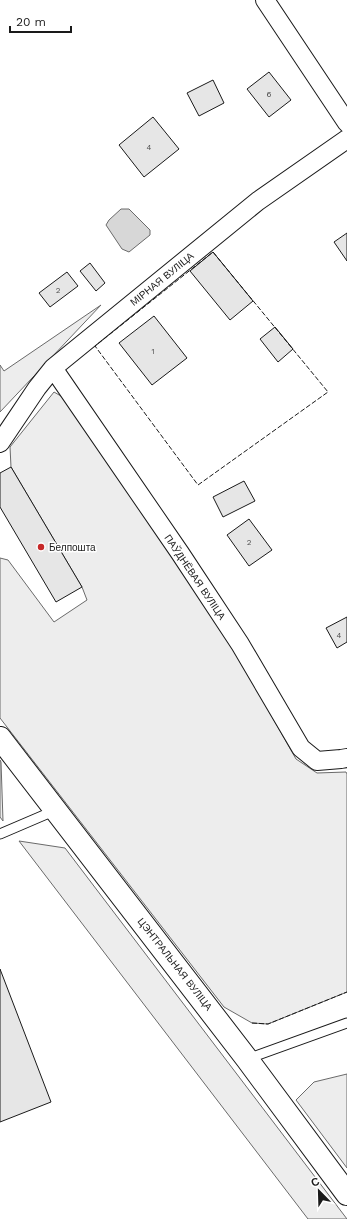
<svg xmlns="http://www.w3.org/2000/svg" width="347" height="1219" viewBox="0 0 347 1219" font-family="'Work Sans',sans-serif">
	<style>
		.built { fill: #ededed; stroke: #6a6a6a }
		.water { fill: #d7d7d7; stroke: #6a6a6a }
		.building { fill: #e6e6e6; stroke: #1a1a1a }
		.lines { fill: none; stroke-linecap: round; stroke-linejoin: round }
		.service-casing { stroke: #1a1a1a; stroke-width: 11 }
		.minor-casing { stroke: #1a1a1a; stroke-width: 20 }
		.tertiary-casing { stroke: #1a1a1a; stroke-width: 24 }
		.service { stroke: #fff; stroke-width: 9 }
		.minor { stroke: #fff; stroke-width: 18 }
		.tertiary { stroke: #fff; stroke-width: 22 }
		.fence { stroke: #1a1a1a; stroke-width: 1; stroke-dasharray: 5 2; stroke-linecap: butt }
		.poi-dot { fill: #c62828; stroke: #fff; stroke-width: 1.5 }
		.labels { text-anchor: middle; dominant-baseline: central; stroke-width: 3; stroke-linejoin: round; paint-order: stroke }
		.number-label { font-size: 8px; fill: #4d4d4d }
		.street-label { font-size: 10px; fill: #1a1a1a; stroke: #fff }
		.poi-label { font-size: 10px; fill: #1a1a1a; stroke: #fff; text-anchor: start }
	</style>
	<rect width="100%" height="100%" fill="#fff"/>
	<path class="built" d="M101 305 0 412V365L4 371Z
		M54 392 66 399 232 646 296 759 317 773 346 772 347 774V992L268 1024 252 1023 224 1007 0 718V558L8 560 54 622 87 600 82 587 11 467 10 447Z
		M0 760 1 762 3 821 0 817Z
		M19 841 65 848 347 1219H308Z
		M347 1074V1168L296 1100 314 1082Z"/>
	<path class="water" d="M121 209H129L150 230V235L129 252 122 249 106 225 109 220Z"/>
	<path class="building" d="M269 72 291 100 269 117 247 89Z
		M213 80 224 103 199 116 187 93Z
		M153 117 179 149 144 177 119 145Z
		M347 233V261L334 242Z
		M213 252 253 301 230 320 190 271Z
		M90 263 105 283 96 291 80 271Z
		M67 272 78 286 50 307 39 293Z
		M154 316 187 358 152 385 119 343Z
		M275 327 293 349 278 362 260 339Z
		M11 467 82 587 56 602 0 507V473Z
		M244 481 255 501 223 517 213 497Z
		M249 519 272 550 249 566 227 535Z
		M347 617V642L337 648 326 628Z
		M0 969 51 1102 0 1122Z"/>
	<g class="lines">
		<g class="service-casing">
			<path id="service" d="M0 834 56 810
				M247 1059 347 1023"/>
		</g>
		<g class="minor-casing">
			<path id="minor" d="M265 0 347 123
				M53 368 180 553 240 644 301 748 317 761 341 759 347 758
				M0 443 37 388 53 368 258 201 347 139"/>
		</g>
		<g class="tertiary-casing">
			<path id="tertiary" d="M0 738 247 1059 347 1194"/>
		</g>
		<use href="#service" class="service"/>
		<use href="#minor" class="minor"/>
		<use href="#tertiary" class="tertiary"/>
		<path class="fence" d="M213 252 328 392 198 485 95 346Z
			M252 1023 268 1024 347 992"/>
	</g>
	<circle class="poi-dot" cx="41" cy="547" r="4"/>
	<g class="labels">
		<g class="number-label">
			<text x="269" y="94">6</text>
			<text x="149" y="147">4</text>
			<text x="58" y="290">2</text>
			<text x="153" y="351">1</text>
			<text x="249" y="542">2</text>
			<text x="339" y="635">4</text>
		</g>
		<g class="street-label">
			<text transform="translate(162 279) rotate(-39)">МІРНАЯ ВУЛІЦА</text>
			<text transform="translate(195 577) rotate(56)">ПАЎДНЁВАЯ ВУЛІЦА</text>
			<text transform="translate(175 964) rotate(52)">ЦЭНТРАЛЬНАЯ ВУЛІЦА</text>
		</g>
		<g class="poi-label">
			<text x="49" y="547">Белпошта</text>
		</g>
	</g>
	<g transform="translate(319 1191) rotate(337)" stroke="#ffffff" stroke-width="3" paint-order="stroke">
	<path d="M0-3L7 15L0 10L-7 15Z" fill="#1a1a1a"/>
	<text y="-6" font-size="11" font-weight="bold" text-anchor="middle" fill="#1a1a1a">С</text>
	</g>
	<path d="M10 26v6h61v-6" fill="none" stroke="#1a1a1a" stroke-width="2"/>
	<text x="16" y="26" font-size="12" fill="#1a1a1a" stroke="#ffffff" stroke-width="3" paint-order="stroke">20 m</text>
</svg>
